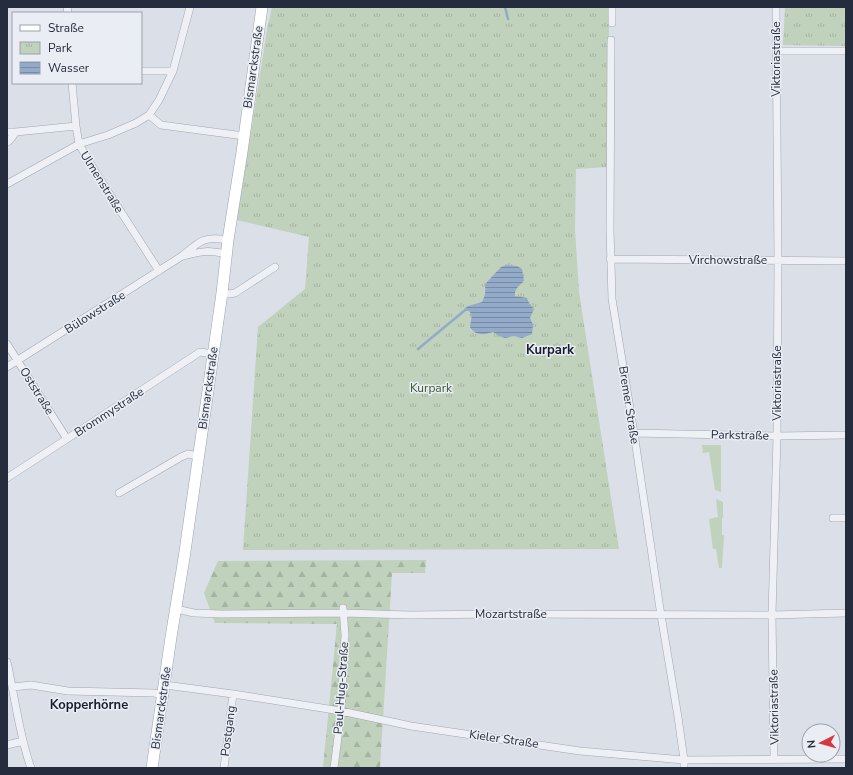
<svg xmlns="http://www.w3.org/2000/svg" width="853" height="775" viewBox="0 0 853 775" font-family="'Nunito Sans',sans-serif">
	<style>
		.grass { fill: #c0d1bc }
		.forest { fill: url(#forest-firs) }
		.park { fill: url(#park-tufts) }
		.water { fill: url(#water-rules) }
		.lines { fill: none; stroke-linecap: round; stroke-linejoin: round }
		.stream { stroke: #94aac9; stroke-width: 2.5 }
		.street-casing { stroke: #a1a6b1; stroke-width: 8 }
		.primary-casing { stroke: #9aa2b3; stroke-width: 12 }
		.street { stroke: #eef0f5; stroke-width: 7 }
		.primary { stroke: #fff; stroke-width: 11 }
		.labels { text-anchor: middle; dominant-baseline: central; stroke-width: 3; stroke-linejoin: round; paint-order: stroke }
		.street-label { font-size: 12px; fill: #252c3d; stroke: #eaeef4 }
		.park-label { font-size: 12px; fill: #365a31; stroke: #eaeef4 }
		.neighbourhood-label { font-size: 13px; font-weight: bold; fill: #171d2e; stroke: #eaeef4 }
	</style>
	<defs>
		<pattern id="forest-firs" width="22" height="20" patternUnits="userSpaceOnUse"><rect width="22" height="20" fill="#c0d1bc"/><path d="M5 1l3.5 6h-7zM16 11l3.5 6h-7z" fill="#a5b4a2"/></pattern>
		<pattern id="park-tufts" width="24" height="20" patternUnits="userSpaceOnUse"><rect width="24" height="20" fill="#c0d1bc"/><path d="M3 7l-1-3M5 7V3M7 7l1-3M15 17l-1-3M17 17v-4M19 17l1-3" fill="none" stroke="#a5b4a2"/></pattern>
		<pattern id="water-rules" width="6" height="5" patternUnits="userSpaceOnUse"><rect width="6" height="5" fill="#94aac9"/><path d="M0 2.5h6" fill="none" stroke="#798ba4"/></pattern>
	</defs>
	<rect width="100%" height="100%" fill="#dbdfe7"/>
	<path class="grass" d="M702 445H721V492L715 490 709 452 703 453Z
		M716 499 723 502V518H722V535H724L722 568H719L716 549H713L709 519 718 517Z"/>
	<path class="forest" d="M426 560 425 573H392L380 768H323L337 624 215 623 204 593 218 561Z"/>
	<path class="park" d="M272 7H609L608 167 576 169 575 229 579 292 619 549 243 550 258 327 305 289 309 237 237 220 267 30Z
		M785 8H846V46L783 45Z"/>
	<path class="water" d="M506 265 517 266 522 269 524 281C519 286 514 289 515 296L527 298 529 303 534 309 530 318 533 325 532 334 522 338 514 336 505 338 499 336 493 332C484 335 475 336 470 327 470 321 474 316 469 311H464V309L468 306 482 302C485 296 486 292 485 285L487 282 501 267Z"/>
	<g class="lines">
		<path class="stream" d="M505 7 508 19
			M418 349 464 311"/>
		<g class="street-casing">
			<path id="street" d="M67 7 68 13
				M612 7V23
				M611 40 610 229 612 299 634 433 660 609 678 717 684 760V768
				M776 51H846
				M141 71H173
				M72 83 76 126 79 144 96 173 159 271
				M149 115 161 125 244 136
				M7 132H16L76 126
				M7 142 9 141 16 132
				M7 184 79 144 108 135 136 123 149 115 159 100 173 71 190 7
				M184 256C202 251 208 250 226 254
				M610 259 846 261
				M222 293 229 294 235 293 275 267
				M7 344 67 439
				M7 367 182 256C200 241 203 236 228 240
				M634 433 777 436 846 435
				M7 478 200 352 213 354
				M119 493 181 457 188 454 198 456
				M833 518H846
				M176 609 194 613 221 614 344 613 410 615 500 614 772 615 846 613
				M7 662C15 697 19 735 31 768
				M165 685 233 694 341 711 411 726 580 751 684 760 846 759
				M13 687 31 685 68 691 154 693 164 695
				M7 745 23 741
				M774 759 772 615 777 436 778 260 776 7
				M224 768 233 694
				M334 768 339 729 341 711 345 635 343 608"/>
		</g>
		<g class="primary-casing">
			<path id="primary" d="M152 768 171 637 184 558 222 293 228 240 242 152 262 7"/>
		</g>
		<use href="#street" class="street"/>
		<use href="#primary" class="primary"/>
	</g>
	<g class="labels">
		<g class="street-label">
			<text transform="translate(776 59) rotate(-90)">Viktoriastraße</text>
			<text transform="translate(253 67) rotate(-82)">Bismarckstraße</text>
			<text transform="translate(102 182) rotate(58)">Ulmenstraße</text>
			<text x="728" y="260">Virchowstraße</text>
			<text transform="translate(95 312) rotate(-32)">Bülowstraße</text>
			<text transform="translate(777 383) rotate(-90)">Viktoriastraße</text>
			<text transform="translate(208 388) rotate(-82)">Bismarckstraße</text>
			<text transform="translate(37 391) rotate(58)">Oststraße</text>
			<text transform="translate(629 405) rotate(81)">Bremer Straße</text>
			<text transform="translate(109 412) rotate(-33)">Brommystraße</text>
			<text transform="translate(740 435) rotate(1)">Parkstraße</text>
			<text x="511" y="614">Mozartstraße</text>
			<text transform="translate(341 688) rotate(-86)">Paul-Hug-Straße</text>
			<text transform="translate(774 707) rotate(-91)">Viktoriastraße</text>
			<text transform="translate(161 708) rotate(-82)">Bismarckstraße</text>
			<text transform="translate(228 731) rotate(-83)">Postgang</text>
			<text transform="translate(504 739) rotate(8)">Kieler Straße</text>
		</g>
		<g class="park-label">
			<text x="431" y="388">Kurpark</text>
		</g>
		<g class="neighbourhood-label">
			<text x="550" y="350">Kurpark</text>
			<text x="89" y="705">Kopperhörne</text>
		</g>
	</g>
	<rect width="853" height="775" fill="none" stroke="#252c3d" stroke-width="16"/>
	<rect x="12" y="12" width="130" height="72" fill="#eaeef4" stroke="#9ba0ab"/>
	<rect x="20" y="25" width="20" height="6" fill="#ffffff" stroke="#9ba0ab"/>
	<text x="48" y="32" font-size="12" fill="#252c3d">Straße</text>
	<rect x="20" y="42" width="20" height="12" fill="url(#park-tufts)" stroke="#9ba0ab"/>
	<text x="48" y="52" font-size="12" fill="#252c3d">Park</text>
	<rect x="20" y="62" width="20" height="12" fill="url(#water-rules)" stroke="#9ba0ab"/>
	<text x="48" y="72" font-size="12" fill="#252c3d">Wasser</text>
	<g transform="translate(821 743) rotate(264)"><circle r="19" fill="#eaeef4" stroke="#9ba0ab"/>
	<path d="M0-3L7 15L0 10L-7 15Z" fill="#d53743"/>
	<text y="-6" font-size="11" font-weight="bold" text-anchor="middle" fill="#252c3d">N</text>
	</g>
</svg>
